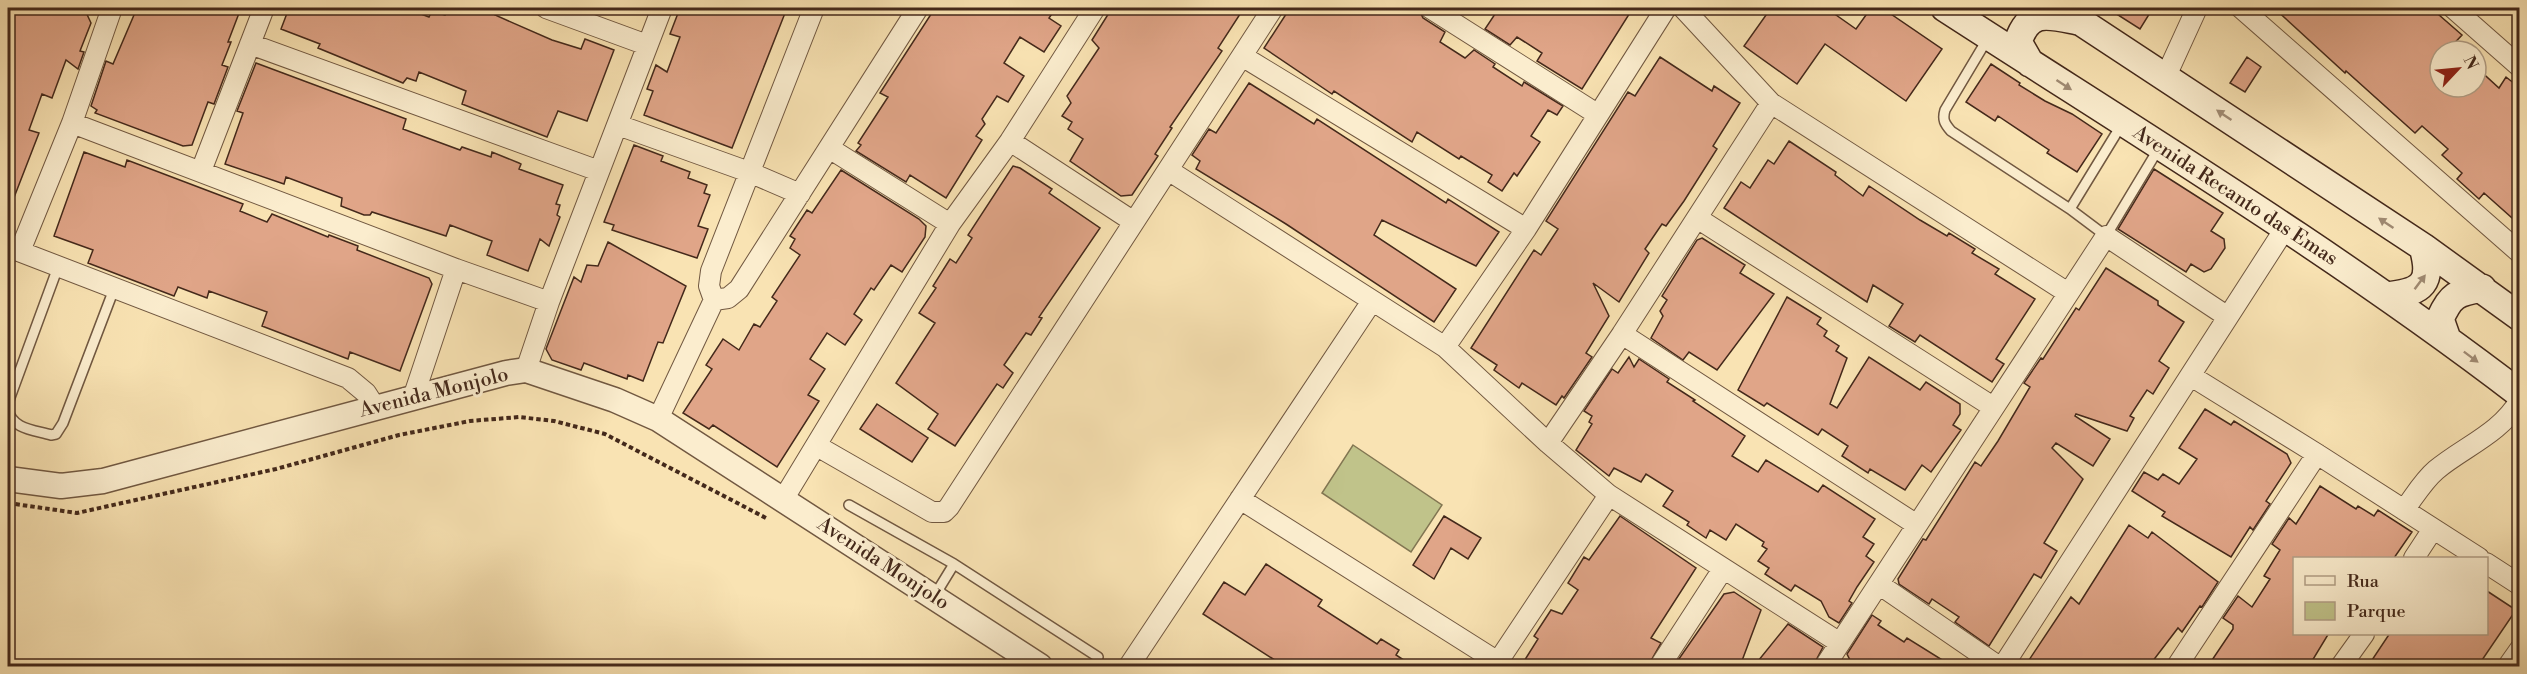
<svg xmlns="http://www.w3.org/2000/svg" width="2527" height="674" viewBox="0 0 2527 674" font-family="'Libre Bodoni',serif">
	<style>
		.green { fill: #c0c38a; stroke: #827652; stroke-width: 1.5 }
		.building { fill: #e0a588; stroke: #44291b; stroke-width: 1.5 }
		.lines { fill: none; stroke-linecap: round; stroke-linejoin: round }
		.service-casing { stroke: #715841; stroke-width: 12 }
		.minor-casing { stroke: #715841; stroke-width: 22 }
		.tertiary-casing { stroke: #715841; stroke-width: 27 }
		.secondary-casing { stroke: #44291b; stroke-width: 30 }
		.path { stroke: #44291b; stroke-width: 4; stroke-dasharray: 4.5 3; stroke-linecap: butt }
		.service { stroke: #fbedce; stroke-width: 9 }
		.minor { stroke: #fbedce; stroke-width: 20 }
		.tertiary { stroke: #fbedce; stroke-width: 24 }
		.secondary { stroke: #fbedce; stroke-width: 27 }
		.oneway { fill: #a08b74 }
		.labels { text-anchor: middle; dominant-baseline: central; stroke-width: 6; stroke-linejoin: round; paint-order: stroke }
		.street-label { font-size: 20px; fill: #44291b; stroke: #fbedce }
	</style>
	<rect width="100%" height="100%" fill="#f9e3b3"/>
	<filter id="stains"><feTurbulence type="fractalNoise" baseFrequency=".00333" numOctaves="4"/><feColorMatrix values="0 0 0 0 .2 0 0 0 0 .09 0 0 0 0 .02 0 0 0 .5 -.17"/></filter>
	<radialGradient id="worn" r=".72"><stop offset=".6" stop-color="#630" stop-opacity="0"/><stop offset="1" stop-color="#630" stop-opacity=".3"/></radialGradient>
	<path class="green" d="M1353 445 1442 505 1411 552 1322 493Z"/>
	<path class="building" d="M8 8H84L91 23 80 51 84 52 78 69 66 60 52 98 42 94 29 130 39 133 8 213Z
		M137 8H241L228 42H231L222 65 228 67 214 104 208 102 192 145 183 146 95 113 97 110 91 106 106 61 113 64Z
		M289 8H405L429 17 432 11 445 15 448 8H499L495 15 552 40 581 49 585 39 614 50 587 121 558 111 547 137 462 104 466 91 419 72 416 81 407 78 403 83 318 48 320 44 281 29Z
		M680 8H787L732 148 644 115 653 91 647 89 656 65 667 72 680 37 670 34Z
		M935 8H1056L1049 18 1061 26 1044 52 1020 37 1004 63 1024 76 1008 102 997 96 982 119 985 124 976 136 982 140 946 198 910 175 906 182 856 151 861 145 858 143 888 97 880 93Z
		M1112 8H1244L1218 48 1222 51 1170 127 1172 128 1155 154 1158 156 1132 195 1121 196 1070 161 1083 139 1068 129 1072 122 1062 116 1071 103 1067 96 1099 48 1092 40Z
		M1290 8H1418L1423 18 1445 32 1440 42 1465 58 1474 50 1495 64 1493 67 1522 86 1524 82 1563 106 1557 115 1548 110 1531 136 1540 142 1517 176 1514 173 1502 191 1488 182 1492 175 1461 156 1459 159 1417 132 1412 142 1334 91 1332 94 1264 48Z
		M1499 8H1633L1582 89 1537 61 1542 53 1517 37 1510 45 1485 29Z
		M1771 8H1826L1856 29 1871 8H1882L1942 49 1906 101 1825 44 1797 84 1744 46Z
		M2107 8H2153L2140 29Z
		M2274 8H2431L2462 35 2447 51H2440V87H2476V67L2499 88 2506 77 2520 88V225L2484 193 2479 199 2457 179 2462 173 2442 155 2448 149 2422 126 2415 133 2346 71 2345 73Z
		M1660 57 1712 91 1714 86 1740 103 1713 146 1717 149 1684 201 1666 226 1662 224 1645 249 1649 253 1619 302 1593 283 1609 316 1586 353 1592 357 1564 398 1562 396 1556 405 1522 383 1519 388 1494 370 1497 365 1471 348 1534 250 1541 255 1558 229 1546 221 1628 92 1635 96Z
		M2247 57 2261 67 2245 92 2230 83Z
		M256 63 406 119 403 129 460 150 462 147 491 157 492 152 519 163 521 164 519 169 563 185 556 204 560 205 557 215 560 217 549 246 540 239 528 271 487 255 492 241 450 225 446 236 372 212 370 215H364L341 206 342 198 286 177 284 184 225 164 243 113 237 111Z
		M1991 64 2020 83 2019 85 2045 101 2072 114 2102 134 2077 172 2047 153 2049 150 1998 116 1995 121 1966 102Z
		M1249 83 1314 124 1317 119 1446 203 1448 199 1499 232 1476 266 1382 220 1374 235 1456 289 1434 322 1286 224 1196 169 1200 161 1192 155 1209 129 1216 133Z
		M1789 141 1836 172 1835 175 1863 196 1869 186 1920 220 1947 236 1949 233 1975 249 1972 253 1999 269 1995 274 2035 299 1996 359 2004 364 1992 382 1920 335 1915 342 1889 326 1903 304 1873 285 1867 302 1724 208 1741 182 1750 188 1768 160 1774 164Z
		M634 145 663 156 661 161 690 172 688 178 707 185 704 193 710 195 698 226 708 229 697 258 612 230 614 225 604 222Z
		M84 152 125 167 127 160 243 204 240 211 267 222 272 214 328 237 329 235 358 246 357 250 429 278 432 284 400 371 350 352 348 359 262 326 267 312 209 291 207 298 178 287 174 296 88 263 93 250 54 236Z
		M1013 166 1020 168 1052 189 1049 193 1100 228 1039 317 1042 318 1031 335 1026 333 1004 365 1013 373 1003 388 997 384 955 446 928 429 938 414 896 383 935 323 919 313 936 288 933 286 950 259 956 263 972 238 968 235Z
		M2154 169 2223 213 2211 231 2224 239 2225 248 2211 269 2204 272 2191 264 2186 272 2118 229Z
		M841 170 919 219 926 226 925 237 902 272 891 265 874 290 871 288 854 314 862 320 845 345 827 333 810 359 825 369 808 395 819 401 777 467 713 425 709 429 683 413 712 369 706 365 723 339 739 350 754 324 760 327 777 301 772 297 800 255 790 248 795 239 790 236 807 210 812 213Z
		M1702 238 1745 265 1740 273 1774 294 1717 370 1689 352 1683 360 1651 338 1663 316 1660 311 1667 300 1662 296 1697 240Z
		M608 242 686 286 663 343 658 342 643 381 628 375 627 379 584 363 581 370 552 360 546 349 574 277 581 282 587 265 598 266Z
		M2106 268 2158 301V305L2184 322 2159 361 2169 368 2153 394 2147 390 2130 416 2134 418 2127 431 2076 414 2075 416 2110 439 2093 466 2056 443 2052 448 2083 479 2044 543 2057 551 2041 578 2034 574 1989 646 1955 622 1959 617 1932 599 1929 604 1899 584 1898 579 1923 539 1926 540 1975 462 1981 466 1998 441 2030 387 2024 383 2041 358 2043 359 2076 308 2079 310Z
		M1787 297 1821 318 1817 324 1827 331 1824 336 1839 346 1836 351 1847 358 1830 404 1837 408 1869 357 1920 390 1926 382 1960 404V414L1953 425 1961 430 1931 472 1922 465 1905 490 1870 469 1868 473 1842 456 1848 446 1822 429 1818 435 1767 403 1764 406 1738 390Z
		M1629 357 1634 367 1639 359 1669 379 1667 382 1695 400 1693 401 1745 436 1732 456 1758 472 1766 460 1818 492 1823 485 1875 519 1863 537 1874 544 1866 556 1874 562 1857 587 1849 601 1852 603 1839 623 1829 617 1821 601 1795 585 1791 591 1765 574 1769 568 1758 561 1767 549 1762 546 1764 542 1736 524 1726 540 1710 530 1706 538 1687 525 1689 522 1663 506 1673 491 1646 474 1641 482 1614 468 1609 476 1576 450 1592 424 1589 422 1592 416 1584 411 1612 369 1618 373Z
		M877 404 928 438 912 462 860 429Z
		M2205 409 2231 425 2234 421 2287 454 2291 463 2266 501 2270 504 2253 530 2250 527 2231 557 2162 516 2165 512 2132 491 2144 472 2158 480 2163 474 2179 484 2197 459 2179 448Z
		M2320 486 2356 509 2358 506 2374 516 2378 510 2412 532 2394 558H2295V633H2329L2309 666H2208L2233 629V625L2223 618 2238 596 2252 607 2270 579 2264 576 2280 550 2272 544 2289 518 2296 524Z
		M1444 516 1481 538 1468 559 1451 548 1434 579 1413 565Z
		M1620 516 1696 568 1651 638 1661 643 1648 666H1521L1538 639 1534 636 1551 610 1562 614 1578 590 1568 583 1584 557 1589 560Z
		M2129 525 2148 538 2152 532 2218 582 2202 607 2200 606 2182 632 2178 628 2149 666H2025L2071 597 2079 604Z
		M1266 564 1322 600 1318 606 1377 644 1381 639 1399 650 1396 655 1413 666H1284L1203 614 1224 582 1245 595Z
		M2487 591 2516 610 2478 666H2368L2390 633H2487Z
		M1734 592 1761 610 1740 666H1674L1724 594Z
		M1872 615 1881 621 1878 625 1904 642 1907 638 1952 666H1839L1843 660 1853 666 1847 654Z
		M1788 624 1823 647 1813 666H1754Z"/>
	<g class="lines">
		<g class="service-casing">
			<path id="service" d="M1988 38 1945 110C1942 120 1945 124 1951 131L2070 209 2122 124
				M2070 209 2106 236 2159 148
				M8 403 58 267
				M8 410C12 429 34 430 51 435L56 434 63 423 114 289
				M849 505 954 564 1098 657
				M935 595 954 564"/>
		</g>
		<g class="minor-casing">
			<path id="minor" d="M546 8 647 45
				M1430 8 1597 114
				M1683 8 1771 103 2068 293
				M2241 8 2520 253
				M2453 8 2520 67
				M250 44 599 171
				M1242 56 1526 229
				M2166 76 2197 8
				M72 123 456 269 549 302
				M618 125 749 172 800 194
				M1010 141 1134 222
				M829 148 950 224
				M1168 170 1445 347 1548 443 1609 495 1840 643
				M201 171 264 8
				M1697 218 1993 407
				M8 247 348 378 366 393 375 407
				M20 251 72 123 112 8
				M714 300 709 286 711 271 814 8
				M1622 334 1917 525
				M1445 347 1526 229 1666 8
				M526 370 549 302 662 8
				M2191 376 2317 454 2479 558
				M413 398 456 269
				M658 419 714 300 728 298 739 289 918 8
				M1548 443 1622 334 1771 103
				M817 446 932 512H944L949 507 1273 8
				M784 498 950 224 1010 141 1095 8
				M1240 499 1498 662
				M2404 510C2414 497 2423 481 2436 470 2465 446 2500 434 2520 400
				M2414 558 2433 529
				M2486 563 2520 585
				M1880 585 1998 666
				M1129 666 1372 301
				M1495 666 1609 495
				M1660 666 1723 569
				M1825 666 2106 236 2228 317
				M2003 666 2286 227
				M2177 666 2317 454
				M2341 666 2364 634
				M2508 666 2520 649"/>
		</g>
		<g class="tertiary-casing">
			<path id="tertiary" d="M8 479 61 486 103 481 506 373 526 370 615 400 658 419 1040 666"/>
		</g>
		<g class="secondary-casing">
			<path id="secondary" d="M1945 8C2138 133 2336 253 2520 394
				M2060 8 2423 247 2520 317
				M2030 63 2018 42C2029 8 2048 15 2078 21
				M2387 296C2423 292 2433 283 2423 247
				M2447 339 2440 319C2451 294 2457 293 2482 288"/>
		</g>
		<path class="path" d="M8 503 77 513 276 469 399 435 470 421 519 417 554 421 605 434 766 518"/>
		<use href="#service" class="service"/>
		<use href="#minor" class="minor"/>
		<use href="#tertiary" class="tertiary"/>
		<use href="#secondary" class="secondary"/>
	</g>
	<defs><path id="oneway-solid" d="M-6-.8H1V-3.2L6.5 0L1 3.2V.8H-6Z" transform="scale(1.5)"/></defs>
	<g class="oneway">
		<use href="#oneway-solid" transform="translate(2064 85) rotate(33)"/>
		<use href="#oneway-solid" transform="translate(2224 115) rotate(-146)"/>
		<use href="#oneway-solid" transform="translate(2386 223) rotate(-146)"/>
		<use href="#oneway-solid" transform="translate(2420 282) rotate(-53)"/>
		<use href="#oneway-solid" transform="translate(2471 357) rotate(37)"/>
	</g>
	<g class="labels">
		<g class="street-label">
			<text transform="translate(2235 196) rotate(33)">Avenida Recanto das Emas</text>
			<text transform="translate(434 393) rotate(-14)">Avenida Monjolo</text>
			<text transform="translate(883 564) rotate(33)">Avenida Monjolo</text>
		</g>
	</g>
	<rect width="2527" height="674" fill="none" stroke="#f9e3b3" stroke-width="30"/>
	<rect x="9" y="9" width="2509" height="656" fill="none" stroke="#44291b" stroke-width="3"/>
	<rect x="15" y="15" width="2497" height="644" fill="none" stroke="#44291b" stroke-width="1.5"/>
	<rect x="2293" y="557" width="195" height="78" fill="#fbedce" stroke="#b29f86" stroke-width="1.5"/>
	<rect x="2305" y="576" width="30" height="9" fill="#fbedce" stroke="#b29f86" stroke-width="1.5"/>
	<text x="2347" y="587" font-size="18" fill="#44291b">Rua</text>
	<rect x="2305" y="602" width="30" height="18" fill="#c0c38a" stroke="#b29f86" stroke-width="1.5"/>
	<text x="2347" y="617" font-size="18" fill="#44291b">Parque</text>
	<g transform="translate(2458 69) rotate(64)"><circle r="28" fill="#fbedce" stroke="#b29f86" stroke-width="1.5"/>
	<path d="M0-4.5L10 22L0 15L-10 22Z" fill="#8f2418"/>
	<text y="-9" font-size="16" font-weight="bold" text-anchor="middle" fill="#44291b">N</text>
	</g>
	<rect width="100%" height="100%" filter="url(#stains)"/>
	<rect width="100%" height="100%" fill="url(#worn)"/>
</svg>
